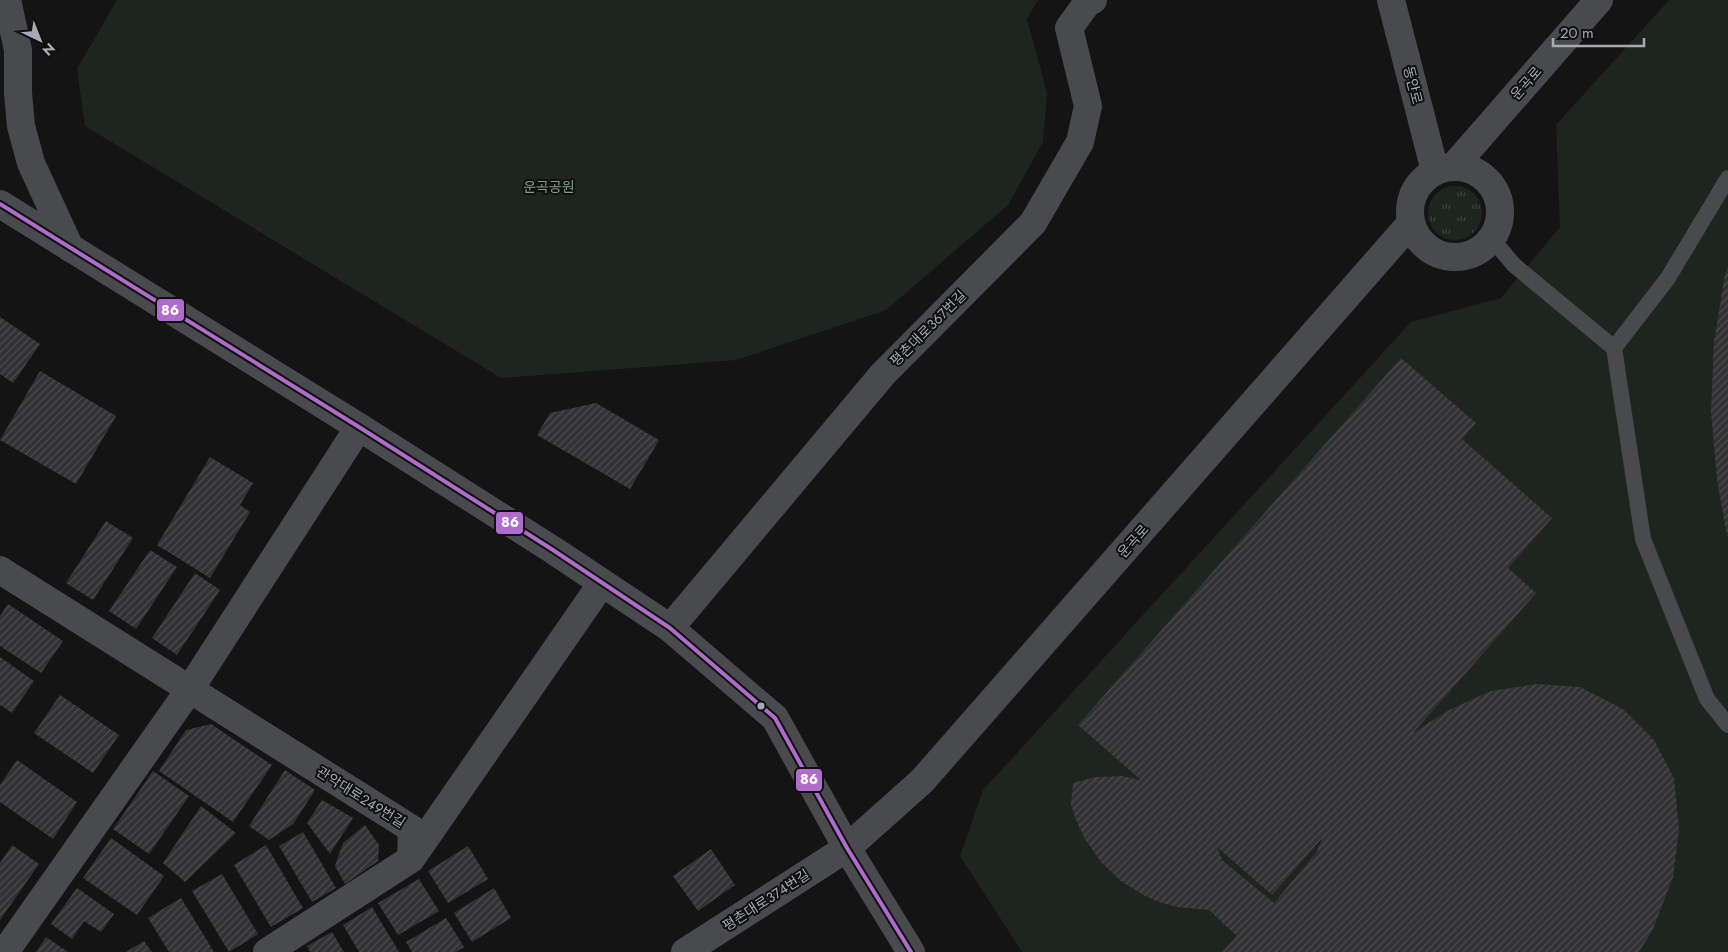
<svg xmlns="http://www.w3.org/2000/svg" width="1728" height="952" viewBox="0 0 1728 952" font-family="Jost,'Noto Sans KR',sans-serif">
	<style>
		.grass { fill: url(#grass-tufts) }
		.park { fill: #1e251f }
		.building { fill: url(#building-hatch); fill-rule: evenodd }
		.lines { fill: none; stroke-linecap: round; stroke-linejoin: round }
		.service { stroke: #494a4d; stroke-width: 16 }
		.minor { stroke: #494a4d; stroke-width: 28 }
		.tertiary { stroke: #494a4d; stroke-width: 28 }
		.bus-1-casing { stroke: #0f0f10; stroke-width: 8 }
		.bus-1 { stroke: #b06ccc; stroke-width: 4 }
		.bus-dot { fill: #a5aab5; stroke: #0f0f10; stroke-width: 2 }
		.labels { text-anchor: middle; dominant-baseline: central; stroke-width: 4; stroke-linejoin: round; paint-order: stroke }
		.street-label { font-size: 14px; fill: #a5aab5; stroke: #0f0f10 }
		.park-label { font-size: 14px; fill: #7da080; stroke: #0f0f10 }
		.line-badge { stroke: #0f0f10; stroke-width: 2 }
		.badge-label { font-size: 14px; text-anchor: middle; font-weight: bold; fill: #fff }
	</style>
	<defs>
		<pattern id="grass-tufts" width="24" height="20" patternUnits="userSpaceOnUse" patternTransform="scale(1.25)"><rect width="24" height="20" fill="#1e251f"/><path d="M3 7l-1-3M5 7V3M7 7l1-3M15 17l-1-3M17 17v-4M19 17l1-3" fill="none" stroke="#3c423d"/></pattern>
		<pattern id="building-hatch" width="6" height="6" patternUnits="userSpaceOnUse" patternTransform="scale(1.25)"><rect width="6" height="6" fill="#323234"/><path d="M-1 1l2-2M0 6l6-6M5 7l2-2" fill="none" stroke="#4d4d4f"/></pattern>
	</defs>
	<rect width="100%" height="100%" fill="#141415"/>
	<path class="grass" d="M1428 213a27 27 0 1 1 54 0a27 27 0 1 1-54 0Z"/>
	<path class="park" d="M117 0H1038L1027 19 1047 93 1043 142 1008 205 886 310 736 360 501 378 85 126 77 69Z
		M1669 0H1728V952H1022L960 856 983 790 1411 322 1501 298 1560 227 1556 125Z"/>
	<path class="building" d="M1728 267V536H1727L1717 479 1711 411 1714 342 1725 274Z
		M0 317 40 344 13 383 0 374Z
		M1401 358 1476 423 1462 439 1552 518 1508 568 1536 593 1413 733 1449 710 1491 691 1537 684 1580 687 1623 709 1654 740 1674 778 1679 830 1673 877 1653 929 1639 952H1222L1237 936 1209 910 1177 907 1162 903 1145 896 1121 881 1101 862 1085 839 1076 820 1071 804 1073 783 1095 777 1122 776 1141 780 1078 725ZM1323 837 1316 853 1274 903 1222 860 1217 847 1272 895Z
		M40 371 116 416 76 484 0 440Z
		M596 403 659 440 630 489 537 435 550 413Z
		M210 457 253 483 240 505 250 512 210 578 157 545Z
		M106 521 133 538 93 600 66 583Z
		M150 550 177 567 136 629 109 611Z
		M195 573 220 590 177 655 152 638Z
		M8 604 63 641 41 673 0 646V616Z
		M0 657 34 681 12 713 0 705Z
		M60 695 119 735 93 773 34 733Z
		M211 724 272 765 233 822 159 771 186 730Z
		M17 760 77 802 53 839 0 802V785Z
		M285 770 315 790 293 824 269 840 249 826Z
		M153 771 189 796 149 854 113 829Z
		M322 800 353 818 330 854 307 823Z
		M201 806 236 833 185 882 163 863Z
		M365 825 379 845 378 861 345 884 335 866 343 843Z
		M303 832 336 888 312 902 279 846Z
		M111 838 164 876 137 915 83 878Z
		M12 845 39 864 0 920V863Z
		M266 845 303 908 271 927 234 865Z
		M468 846 488 879 448 903 428 871Z
		M711 849 735 885 698 911 673 876Z
		M222 874 258 934 229 952 192 891Z
		M419 879 439 911 398 935 378 903Z
		M77 888 114 914 101 932 84 921 72 939 51 924Z
		M494 888 511 918 472 942 454 913Z
		M181 898 214 952H169L148 918Z
		M372 907 399 952H359L343 925Z
		M446 918 464 947 456 952H412L406 942Z
		M332 932 344 952H310L307 946Z
		M46 937 68 952H36Z
		M144 941 152 952H126Z"/>
	<g class="lines">
		<path class="service" d="M1728 178 1668 278 1614 348 1643 539 1707 699 1728 725
			M1492 239 1514 265 1614 348"/>
		<path class="minor" d="M1454 166 1599 0
			M0 570 412 829 411 859 267 952
			M670 628 883 374 1033 223 1080 142 1088 106 1069 28 1087 3 1093 0
			M411 859 602 583
			M5 952 190 689 359 427
			M685 952 847 848"/>
		<path class="tertiary" d="M7 0 18 50V93L21 126 31 163 70 248
			M1391 0 1435 171
			M1410 212a45 45 0 1 1 90 0a45 45 0 1 1-90 0Z
			M0 204 359 427 553 550 670 628 775 718 847 848 911 952
			M847 848 922 781 1410 224"/>
		<g class="bus-1-casing">
			<path id="bus-1" d="M0 204 359 427 553 550 670 628 775 718 847 848 911 952"/>
		</g>
		<use href="#bus-1" class="bus-1"/>
	</g>
	<circle class="bus-dot" cx="761" cy="706" r="4.5"/>
	<g class="labels">
		<g class="street-label">
			<text transform="translate(1526 83) rotate(-49)">운곡로</text>
			<text transform="translate(1413 85) rotate(76)">동안로</text>
			<text transform="translate(928 328) rotate(-45)">평촌대로367번길</text>
			<text transform="translate(1133 541) rotate(-49)">운곡로</text>
			<text transform="translate(361 797) rotate(32)">관악대로249번길</text>
			<text transform="translate(766 900) rotate(-33)">평촌대로374번길</text>
		</g>
		<g class="park-label">
			<text x="549" y="187">운곡공원</text>
		</g>
	</g>
	<g class="line-badge">
		<rect x="156" y="298" width="29" height="24" rx="5" fill="#b06ccc"/>
		<rect x="495" y="511" width="29" height="24" rx="5" fill="#b06ccc"/>
		<rect x="795" y="768" width="28" height="24" rx="5" fill="#b06ccc"/>
	</g>
	<g class="badge-label">
		<text x="170" y="315">86</text>
		<text x="510" y="527">86</text>
		<text x="809" y="784">86</text>
	</g>
	<g transform="translate(40 40) rotate(137)" stroke="#0f0f10" stroke-width="4" paint-order="stroke">
	<path d="M0-4L9 19L0 12L-9 19Z" fill="#a5aab5"/>
	<text y="-8" font-size="14" font-weight="bold" text-anchor="middle" fill="#a5aab5">N</text>
	</g>
	<path d="M1553 38v8h91v-8" fill="none" stroke="#a5aab5" stroke-width="2.5"/>
	<text x="1560" y="38" font-size="15" fill="#a5aab5" stroke="#0f0f10" stroke-width="4" paint-order="stroke">20 m</text>
</svg>
